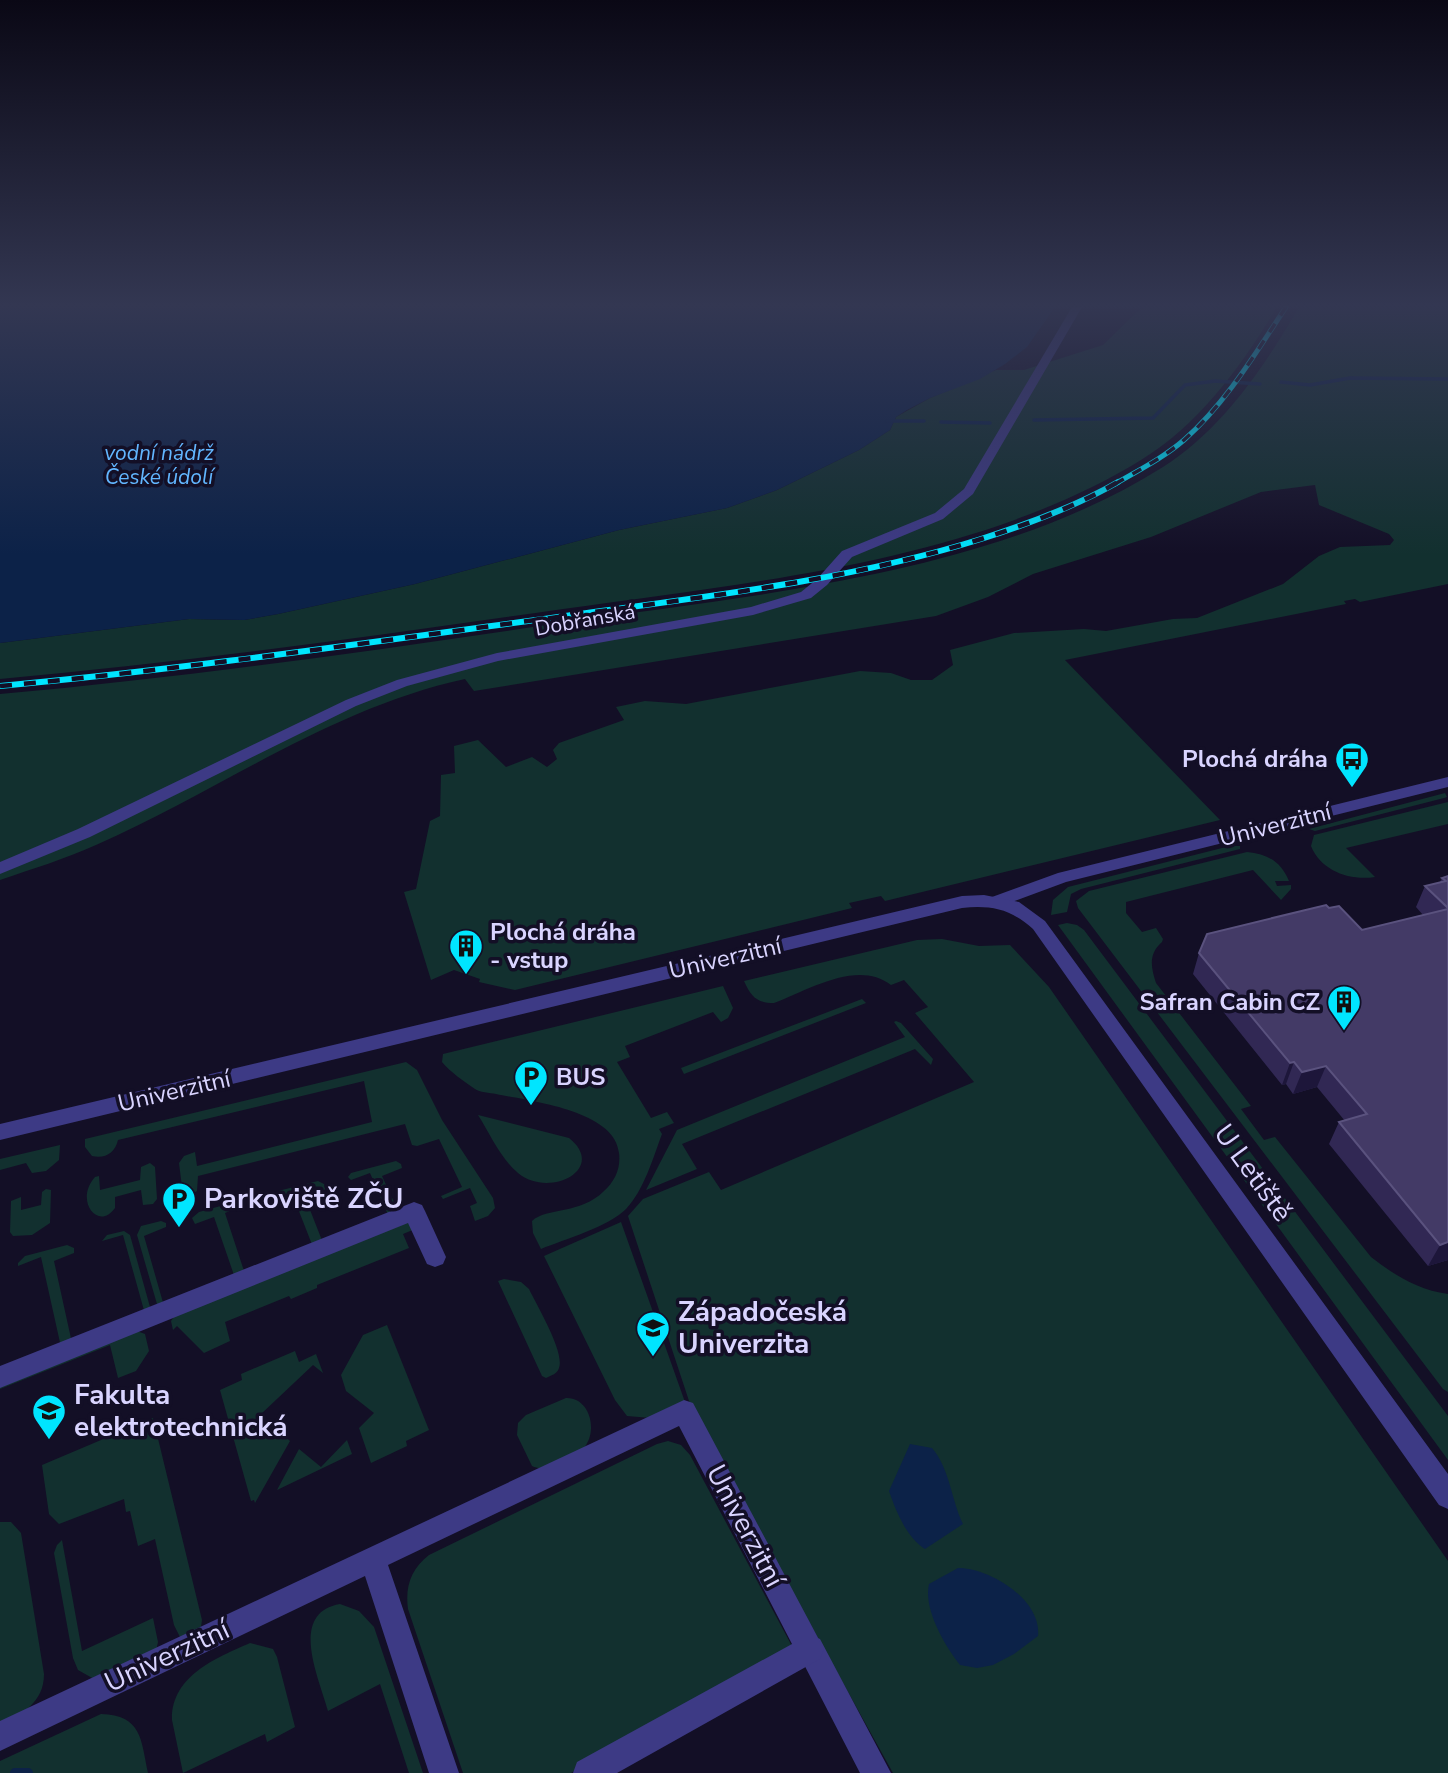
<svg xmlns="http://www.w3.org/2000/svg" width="1448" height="1773" viewBox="0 0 1448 1773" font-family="'Nunito Sans',sans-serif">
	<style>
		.green { fill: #12302f }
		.water { fill: #0c2248 }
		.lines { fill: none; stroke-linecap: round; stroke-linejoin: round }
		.stream-far1 { stroke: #0c2248; stroke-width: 3.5 }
		.stream { stroke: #0c2248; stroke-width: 10 }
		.pedestrian { fill: #3d3a85; fill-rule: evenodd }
		.minor { fill: #3d3a85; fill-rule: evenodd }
		.tertiary { fill: #3d3a85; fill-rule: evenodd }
		.rail-far1-casing { stroke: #00e5ff; stroke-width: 5 }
		.rail-casing { stroke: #00e5ff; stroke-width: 6 }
		.rail-far1 { stroke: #130f26; stroke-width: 3.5; stroke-dasharray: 10; stroke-linecap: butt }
		.rail { stroke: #130f26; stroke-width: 4.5; stroke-dasharray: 12; stroke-linecap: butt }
		.wall { fill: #312854 }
		.shaded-wall { fill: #1d163a }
		.building { fill: #433a66; stroke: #5a527e; stroke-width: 2 }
		.labels { text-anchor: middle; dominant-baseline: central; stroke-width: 7; stroke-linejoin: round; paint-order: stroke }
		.far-water-label { font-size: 21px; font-style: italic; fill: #62b6ff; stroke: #130f26 }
		.far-street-label { font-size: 21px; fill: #d9d4ff; stroke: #130f26 }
		.poi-label { font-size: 24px; font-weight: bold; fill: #d9d4ff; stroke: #130f26; text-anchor: end }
		.street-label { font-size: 24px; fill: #d9d4ff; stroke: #130f26 }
		.near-street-label { font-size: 28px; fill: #d9d4ff; stroke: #130f26 }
		.near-poi-label { font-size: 28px; font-weight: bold; fill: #d9d4ff; stroke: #130f26; text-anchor: start }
	</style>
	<rect width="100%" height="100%" fill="#130f26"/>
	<path class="green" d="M1142 307H1277C1242 365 1200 424 1141 460 975 562 752 582 563 609 375 636 189 662 0 679V643L189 619 244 620 278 614 415 584 619 530 727 508 777 490 859 450 890 430 896 417 930 398 996 370H1024L1103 345Z
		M1299 307H1448V584L1360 602 1355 599 1344 601 1346 604 1065 660 1220 820 885 901 881 896 849 903 852 908 515 990 479 982 480 979 454 970 431 980 404 892 416 889 430 821 440 816 441 775 455 773 454 746 478 740 506 767 532 757 547 767 557 759 553 750 559 743 624 720 616 707 645 701 686 704 860 671 891 673 911 680H932L953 665 950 650 1014 633 1084 629 1106 631 1173 619 1197 618 1283 584 1319 556 1340 547 1390 545 1394 540 1389 534 1319 505 1315 485 1261 492 1151 537 1033 574 988 597 936 616 474 691 465 679C331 708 219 791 96 845 65 859 32 869 0 880V694C190 677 378 650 567 622 762 594 993 574 1163 467 1223 429 1264 367 1299 307Z
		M1445 793 1447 797 1444 798 1315 831 1309 829Z
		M1448 802V824L1346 848 1375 877C1350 881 1321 871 1311 846L1314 835Z
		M1230 846H1240V849L1081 889 1071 894 1067 912 1051 915 1053 900 1068 887Z
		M1247 852C1268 854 1281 862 1289 881H1275L1277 886 1291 885V889L1281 900 1253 870 1126 902V913L1142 932 1156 928 1163 939 1162 942C1148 954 1151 968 1156 983L1251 1106 1241 1109 1264 1140 1275 1137 1371 1257C1394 1275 1418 1290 1448 1294V1392L1443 1389 1078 908 1076 901 1089 891Z
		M1067 923 1077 925 1084 930 1448 1416V1460L1058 925Z
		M942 939 979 946 1010 945 1049 987 1448 1561V1773H893L693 1413 628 1216 643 1199 709 1172 721 1190 974 1082 915 1013 928 1007 904 980 891 985C858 959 808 990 774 1003 756 1003 751 996 744 981L917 940Z
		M723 986 733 1008 728 1018 721 1022 713 1012 625 1046 630 1057 617 1062 651 1118 667 1112 674 1123 659 1129 662 1134C653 1158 644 1190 626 1209 608 1227 565 1239 541 1249L533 1233 532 1221C547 1207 580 1215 604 1191 615 1181 621 1168 619 1153 615 1110 529 1101 496 1094 490 1093 479 1092 475 1089 465 1082 450 1072 442 1062L443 1054Z
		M862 999 866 1003 684 1074 681 1068Z
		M896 1021 901 1023 933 1059 931 1065 915 1049 682 1144 697 1169 646 1190 677 1130 905 1037 894 1022Z
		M406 1062 417 1070 442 1120 493 1198 495 1208 488 1216 475 1221 470 1206 477 1203 470 1188 443 1199 441 1196 462 1187 439 1139 417 1146 412 1145 405 1124 198 1176 197 1191 190 1195H183L179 1163 184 1156 195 1152 197 1166 372 1122 364 1081 118 1140C115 1153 105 1159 92 1156L85 1147V1139Z
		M478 1115 569 1138C608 1169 549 1199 518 1173 501 1159 490 1134 478 1115Z
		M60 1145 59 1160 46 1171 32 1173 26 1163 0 1170V1159Z
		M396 1161 401 1164 402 1168 382 1176 399 1213 389 1217 370 1173 351 1180 348 1177 351 1173Z
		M150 1163 155 1167 157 1199 153 1204 143 1205 141 1190 115 1197V1208C98 1232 74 1200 95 1177L99 1176 100 1190 140 1180 141 1167Z
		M318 1181 324 1184 326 1189 305 1197 323 1243 313 1247 293 1196 274 1203 272 1197 278 1191Z
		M46 1189 51 1190 50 1223 32 1235 13 1236 10 1232 11 1201 21 1197V1210L41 1205 42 1192Z
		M242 1200 246 1204 225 1213 245 1274 235 1278 214 1217 195 1224 192 1218 199 1212Z
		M411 1219 415 1229 403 1234 409 1248 317 1285V1288L291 1299 289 1296 225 1322 230 1341 204 1353 177 1326 173 1330 171 1321 178 1311Z
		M161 1221 166 1223V1227L144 1236 164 1306 157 1304 137 1235 141 1226Z
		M621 1222 685 1402 651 1418 627 1416 615 1400 544 1256Z
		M124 1231 130 1235 150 1307 145 1314 123 1235 102 1241 107 1235Z
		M67 1245 74 1248V1253L54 1261 72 1343 61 1347 41 1257 18 1266V1263L25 1256Z
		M504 1279 521 1282 529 1289C537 1306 565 1352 559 1368 557 1374 552 1375 546 1378L542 1376 498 1281Z
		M387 1325 429 1430 406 1441 407 1446 371 1463 359 1428 374 1413 346 1391 341 1375 363 1335Z
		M134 1330 145 1334 149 1351 136 1371 118 1378 110 1345 0 1389V1383Z
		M295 1351 299 1362 316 1354 323 1373 313 1365 260 1415 290 1441 255 1503 254 1500 251 1501 220 1390 242 1380 241 1374Z
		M566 1398C590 1397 599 1432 583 1449 577 1454 566 1458 558 1461 548 1466 543 1471 532 1466L517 1435 518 1423 526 1415Z
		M153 1418 202 1620 201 1627 181 1639 174 1625 155 1539 138 1546 130 1511 126 1512 124 1499 59 1524 49 1514 42 1465Z
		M347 1440 352 1454 277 1490 299 1449 321 1467Z
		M668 1441 681 1445 690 1455 794 1650 571 1773H463L408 1609C405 1586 411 1569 429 1555L657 1444Z
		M0 1522H11L21 1533 44 1674C44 1703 22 1713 0 1727Z
		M62 1540 82 1651 153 1618 158 1642 156 1651 94 1679 78 1670 73 1658 54 1553 57 1545Z
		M340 1604 359 1611 374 1627 423 1773H409L380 1684 328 1711C319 1678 288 1613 340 1604Z
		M250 1643 273 1649 277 1657 295 1727 267 1742 265 1734 183 1773 172 1720C171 1676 216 1658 250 1643Z
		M101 1714C142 1715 141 1740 148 1773H0V1761Z"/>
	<path class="water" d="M0 307H1055L1027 347 1005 364 980 379 930 398 907 410 896 417 890 430 859 450 777 490 727 508 619 530 415 584 278 614 244 620 189 619 0 643Z
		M910 1444 932 1448C950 1469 951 1499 963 1524L925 1549C906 1537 896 1511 889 1491Z
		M958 1568C990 1568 1042 1600 1038 1636L1014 1654 993 1665 977 1668 960 1665C945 1646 923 1609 929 1584Z"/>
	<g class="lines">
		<path class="stream-far1" d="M1281 382 1310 385 1350 378 1448 379
			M1034 420 1153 418 1185 385 1215 381 1260 384
			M887 421H924
			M941 422 990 423"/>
		<path class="stream" d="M15 1773H28"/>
		<path class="pedestrian" d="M414 1202 422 1205 425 1211 446 1257 443 1264 435 1267 427 1264 408 1223 0 1388V1366Z
			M810 1635 820 1639 891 1773H860L796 1649 800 1639Z"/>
		<path class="minor" d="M1448 777V787L1066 882 998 907 989 901 992 897 1058 873Z
			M684 1400 693 1403 824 1649 820 1659 617 1773H573L577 1762 792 1644 679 1426 388 1565 459 1773H429L365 1576 0 1751V1721Z"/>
		<path class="tertiary" d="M1072 307H1082L973 494 943 519 852 557 827 585 811 598 753 615 498 661 407 686 356 706 90 837 0 874V862L78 829 346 700 397 680 497 653 751 607 801 592 817 579 842 551 935 513 964 489Z
			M984 895 1019 902 1045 921 1448 1474V1509L1439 1505 1033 929C1011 909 991 905 962 908L0 1140V1124L962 896Z"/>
		<g class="rail-far1-casing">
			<path id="rail-far1" d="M1115 484C1139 470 1163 458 1184 440 1226 403 1255 354 1286 307"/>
		</g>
		<g class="rail-casing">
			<path id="rail" d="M0 686C187 669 372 642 558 617 700 597 844 582 981 539 1028 524 1075 507 1118 482"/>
		</g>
		<use href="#rail-far1" class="rail-far1"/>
		<use href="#rail" class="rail"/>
	</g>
	<path class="wall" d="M1448 876V1260L1428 1266 1329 1144 1339 1122 1345 1121 1317 1087 1293 1094 1286 1084 1282 1085 1193 974 1199 953 1329 908 1362 930 1423 915 1416 907 1425 886 1440 882 1442 878Z"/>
	<path class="shaded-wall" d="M1294 1062 1286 1084 1282 1085 1290 1063Z
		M1326 1066 1317 1087 1293 1094 1302 1072Z
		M1448 1242V1260L1428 1266 1440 1245Z"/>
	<path class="building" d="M1448 876V908L1425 886 1446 881 1442 878Z
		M1326 905 1329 908 1339 906 1362 930 1448 909V1242L1440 1245 1339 1122 1367 1114 1326 1066 1302 1072 1294 1062 1290 1063 1199 953 1207 934Z"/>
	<linearGradient id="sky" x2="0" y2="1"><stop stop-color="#0a0815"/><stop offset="0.55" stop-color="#333752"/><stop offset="1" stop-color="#333752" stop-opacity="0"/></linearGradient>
	<rect width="1448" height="555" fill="url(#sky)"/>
	<defs>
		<g id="bus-pin" transform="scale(1.75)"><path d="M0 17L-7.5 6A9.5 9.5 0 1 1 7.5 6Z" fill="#00e5ff" stroke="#130f26"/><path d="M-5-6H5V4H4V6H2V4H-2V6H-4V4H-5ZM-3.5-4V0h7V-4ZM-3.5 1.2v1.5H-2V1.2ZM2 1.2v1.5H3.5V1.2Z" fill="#111"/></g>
		<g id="building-pin" transform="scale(1.75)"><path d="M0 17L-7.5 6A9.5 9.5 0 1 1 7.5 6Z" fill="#00e5ff" stroke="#130f26"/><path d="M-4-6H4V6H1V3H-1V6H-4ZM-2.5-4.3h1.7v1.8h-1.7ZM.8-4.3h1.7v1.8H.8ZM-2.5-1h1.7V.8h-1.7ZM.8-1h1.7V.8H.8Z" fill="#111"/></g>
		<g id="parking-pin" transform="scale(1.75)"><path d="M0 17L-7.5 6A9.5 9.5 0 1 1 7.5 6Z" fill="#00e5ff" stroke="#130f26"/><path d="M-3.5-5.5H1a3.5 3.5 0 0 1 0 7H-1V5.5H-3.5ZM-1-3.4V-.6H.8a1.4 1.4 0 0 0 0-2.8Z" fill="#111"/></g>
		<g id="university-pin" transform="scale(1.75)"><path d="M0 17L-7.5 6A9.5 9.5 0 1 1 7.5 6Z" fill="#00e5ff" stroke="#130f26"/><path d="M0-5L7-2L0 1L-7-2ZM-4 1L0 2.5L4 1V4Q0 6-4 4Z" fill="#111"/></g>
	</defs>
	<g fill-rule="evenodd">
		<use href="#bus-pin" x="1352" y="759"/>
		<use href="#building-pin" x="466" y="946"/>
		<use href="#building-pin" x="1344" y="1002"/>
		<use href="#parking-pin" x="531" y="1077"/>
		<use href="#parking-pin" x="179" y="1199"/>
		<use href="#university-pin" x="653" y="1328"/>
		<use href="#university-pin" x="49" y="1411"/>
	</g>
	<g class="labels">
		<g class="far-water-label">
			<text x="159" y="453">vodní nádrž<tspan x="159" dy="24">České údolí</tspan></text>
		</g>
		<g class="far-street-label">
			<text transform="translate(585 620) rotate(-10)">Dobřanská</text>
		</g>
		<g class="poi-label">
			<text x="1328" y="759">Plochá dráha</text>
			<text x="490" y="932" text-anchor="start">Plochá dráha<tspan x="490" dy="28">- vstup</tspan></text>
			<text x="1320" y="1002">Safran Cabin CZ</text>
			<text x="556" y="1077" text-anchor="start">BUS</text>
		</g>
		<g class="street-label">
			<text transform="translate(1275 825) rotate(-14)">Univerzitní</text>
			<text transform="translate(725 958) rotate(-13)">Univerzitní</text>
			<text transform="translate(174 1091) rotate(-13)">Univerzitní</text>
		</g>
		<g class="near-street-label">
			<text transform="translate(1253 1173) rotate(54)">U Letiště</text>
			<text transform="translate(745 1526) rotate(62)">Univerzitní</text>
			<text transform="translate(167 1656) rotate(-25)">Univerzitní</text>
		</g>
		<g class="near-poi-label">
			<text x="204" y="1199">Parkoviště ZČU</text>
			<text x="678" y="1312">Západočeská<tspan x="678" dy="32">Univerzita</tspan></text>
			<text x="74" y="1395">Fakulta<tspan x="74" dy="32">elektrotechnická</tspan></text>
		</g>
	</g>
</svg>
